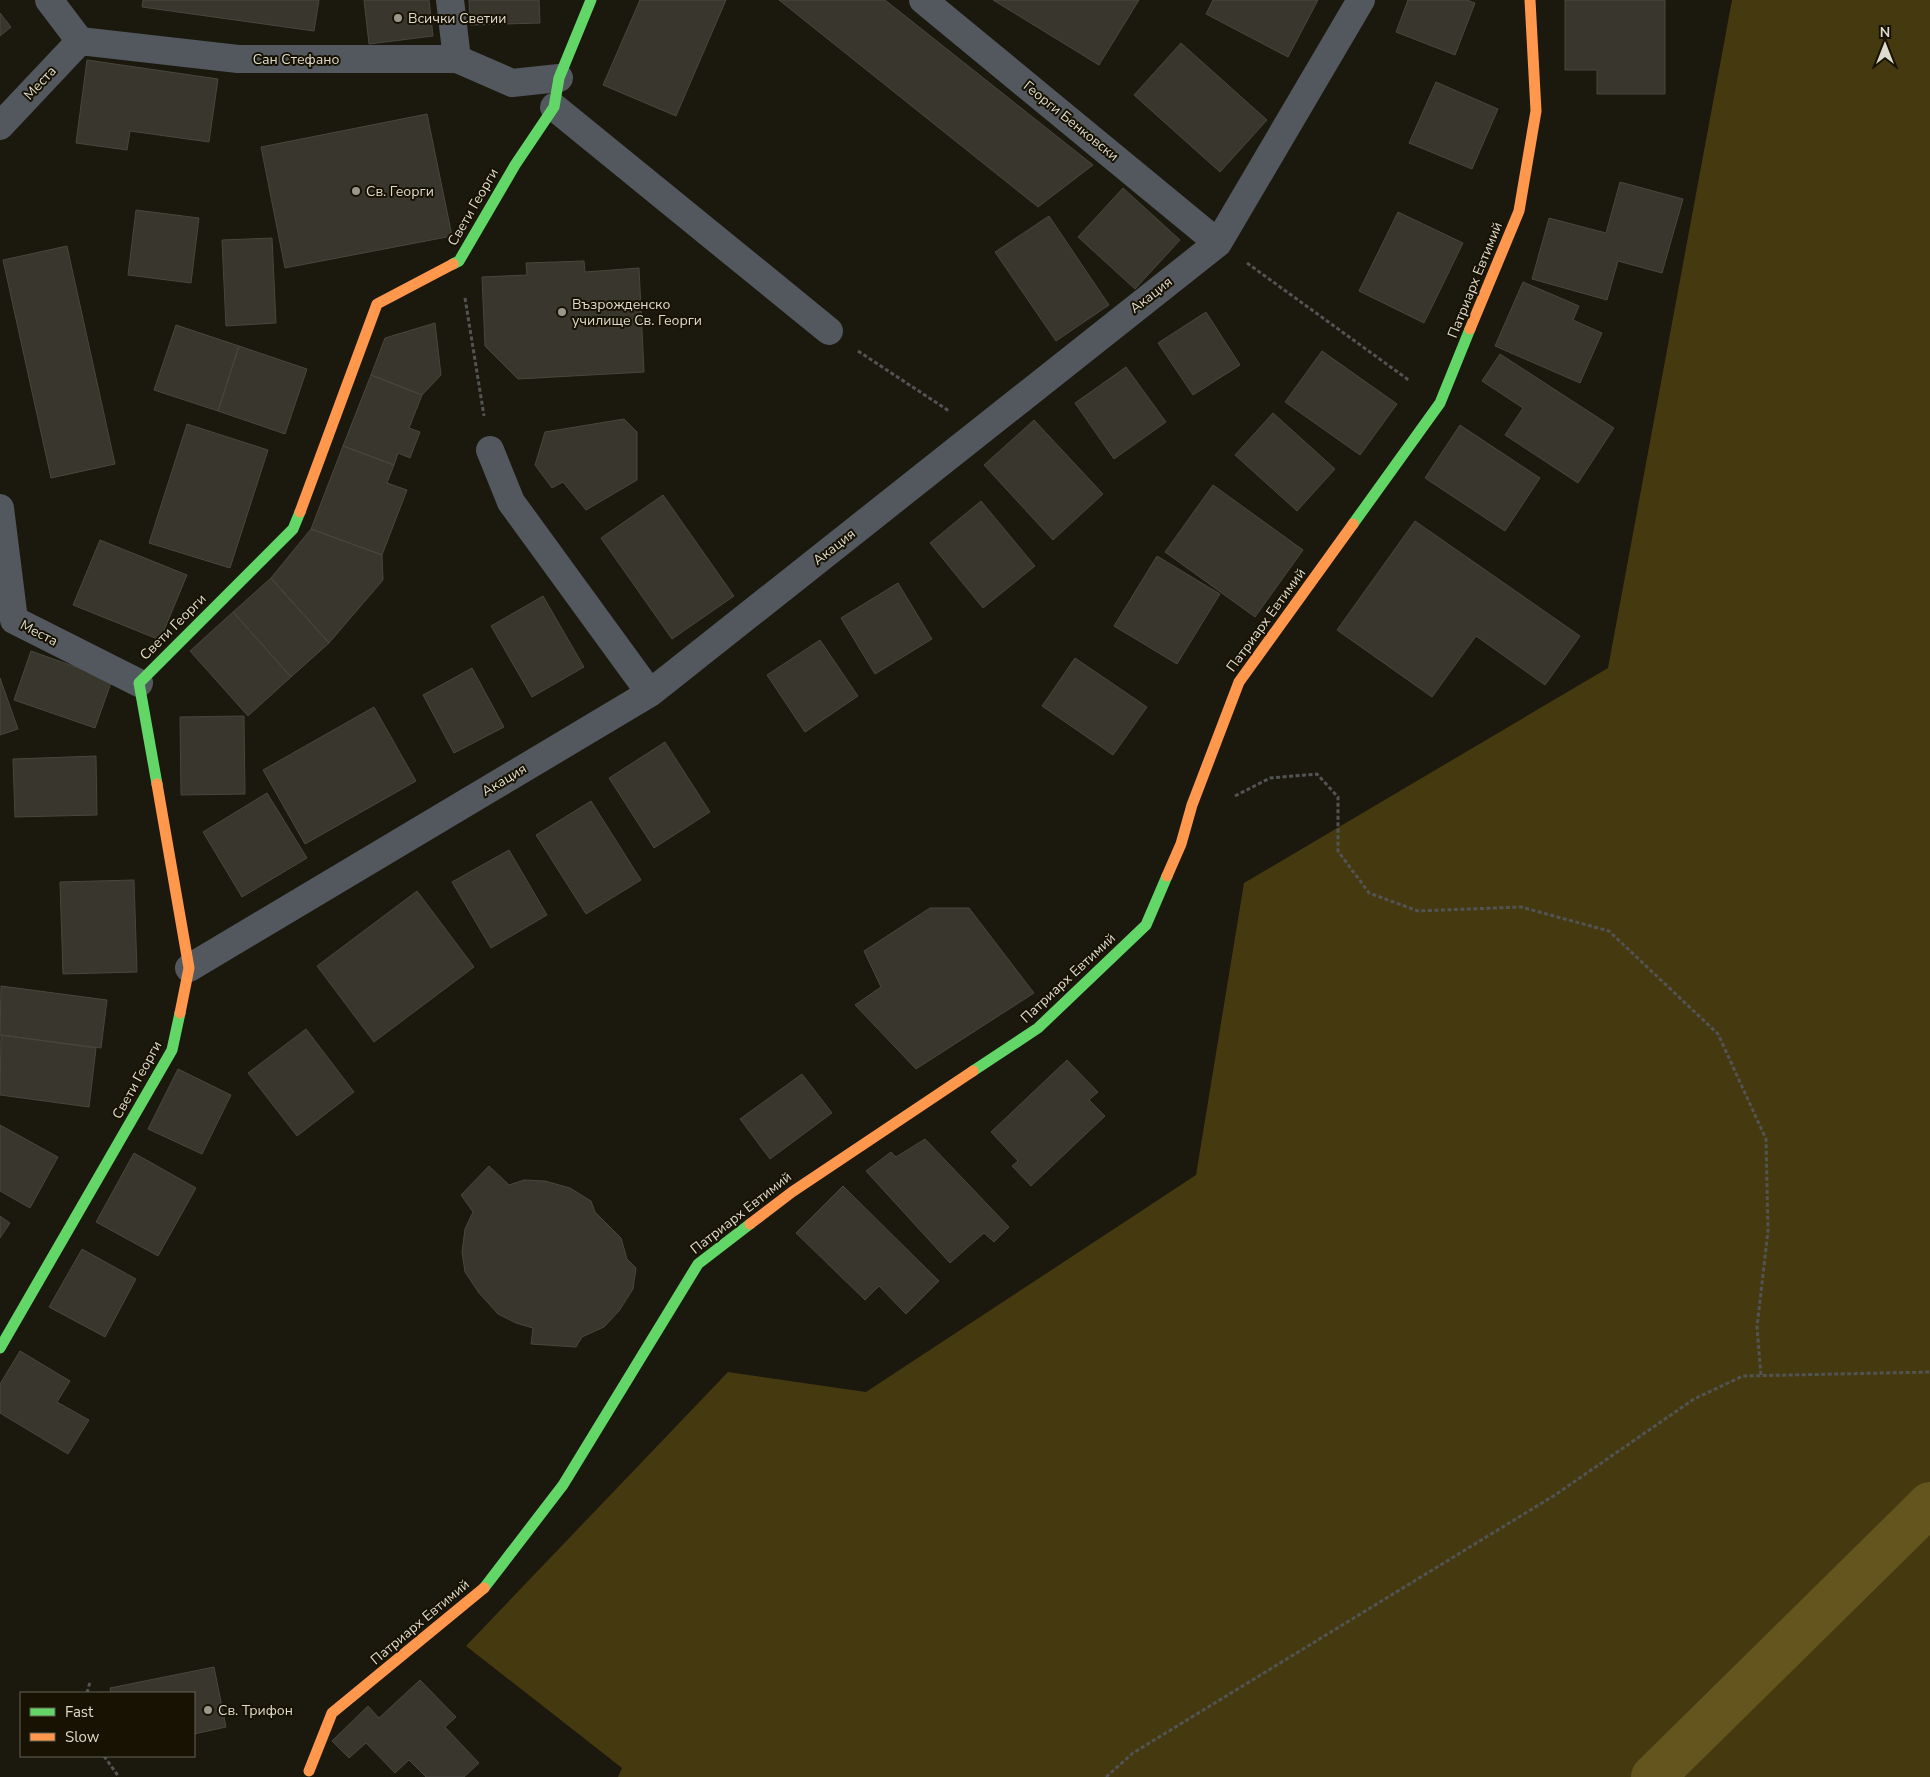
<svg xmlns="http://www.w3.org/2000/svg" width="1930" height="1777" viewBox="0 0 1930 1777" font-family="'Nunito Sans',sans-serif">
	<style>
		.green { fill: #453910 }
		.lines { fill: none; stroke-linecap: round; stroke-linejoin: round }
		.canal { stroke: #64551e; stroke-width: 44 }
		.building { fill: #39362e; stroke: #49463e }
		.path { stroke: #525454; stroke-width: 3; stroke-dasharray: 4 2.5; stroke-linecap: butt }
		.street { stroke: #52585e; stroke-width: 28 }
		.fast { stroke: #63d668; stroke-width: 11 }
		.slow { stroke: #ff974d; stroke-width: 11 }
		.poi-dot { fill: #9a978b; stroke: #171202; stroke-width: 2 }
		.labels { text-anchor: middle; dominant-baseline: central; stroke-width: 4; stroke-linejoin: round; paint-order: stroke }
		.poi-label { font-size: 14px; fill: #dedbcf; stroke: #171202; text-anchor: start }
		.street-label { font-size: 14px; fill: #dedbcf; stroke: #171202 }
	</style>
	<rect width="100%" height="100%" fill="#1b180e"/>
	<path class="green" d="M1732 0H1930V1777H618L622 1768 466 1646 728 1372 866 1392 1196 1175 1244 883 1608 668Z"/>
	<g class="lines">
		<path class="canal" d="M1653 1777 1930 1504"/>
	</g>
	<path class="building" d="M143 0H319L314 31 142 7Z
		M364 0H429L433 36 369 44Z
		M469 0H539L540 23 470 25Z
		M640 0H726L676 116 603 85Z
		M779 0H885L1093 165 1038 207Z
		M993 0H1139L1099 65Z
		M1213 0H1318L1288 57 1206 14Z
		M1408 0H1467L1475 3 1455 55 1396 32Z
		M1565 0H1665V94H1597V70H1565Z
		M0 13 11 27 0 36Z
		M1181 43 1267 120 1220 172 1134 95Z
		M87 60 218 79 209 142 130 131 127 150 76 143Z
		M1436 82 1498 109 1472 169 1409 143Z
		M427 114 452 236 285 268 261 147Z
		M1620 182 1683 199 1662 273 1618 261 1607 300 1532 279 1549 218 1606 233Z
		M1123 188 1180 240 1135 289 1078 237Z
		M136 210 199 218 191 283 128 275Z
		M1398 212 1463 243 1424 323 1359 291Z
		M1049 216 1109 305 1056 341 995 252Z
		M272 238 276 323 226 326 222 240Z
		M67 246 115 464 51 478 3 260Z
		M584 261 585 272 639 268 644 372 518 379 485 346 482 277 527 275 526 263Z
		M1523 282 1579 306 1573 320 1602 333 1580 383 1495 346Z
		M1206 312 1240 365 1193 395 1158 343Z
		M435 323 441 375 422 395 371 375 385 338Z
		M176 325 239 346 218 411 154 390Z
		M239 346 307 369 285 434 218 411Z
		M1322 351 1397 404 1360 455 1285 402Z
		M1500 354 1614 428 1578 483 1505 435 1523 408 1482 381Z
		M1126 367 1166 422 1114 459 1075 403Z
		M371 375 422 395 409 428 420 432 410 458 398 453 394 465 343 446Z
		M1273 413 1335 469 1297 511 1235 455Z
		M624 419 637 432V480L586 510 563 482 552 488 535 465 545 432Z
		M1034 420 1103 494 1053 540 984 465Z
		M187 424 268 450 230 568 149 543Z
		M1460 425 1540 478 1505 531 1425 478Z
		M343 446 394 465 387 483 407 490 382 555 311 529Z
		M1213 485 1303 550 1255 617 1165 552Z
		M663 495 734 596 672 639 601 538Z
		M981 501 1035 566 983 608 930 543Z
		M1415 521 1580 636 1545 685 1476 636 1432 697 1337 630Z
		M311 529 382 555 383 580 329 643 271 578Z
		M100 540 187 575 160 640 73 605Z
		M1157 556 1220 594 1177 664 1114 626Z
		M271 578 329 643 291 677 233 612Z
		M898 583 932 639 875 674 841 618Z
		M543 596 584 667 532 697 491 626Z
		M233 612 291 677 248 716 190 651Z
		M820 640 858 696 805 732 767 675Z
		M31 651 112 680 95 728 14 700Z
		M1075 658 1147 707 1113 755 1042 706Z
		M472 668 504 727 454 753 423 695Z
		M0 678 18 729 0 735Z
		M374 707 416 781 305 844 263 770Z
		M244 716 245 794 181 795 180 717Z
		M665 742 710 812 654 848 609 778Z
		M96 756 97 815 15 817 13 759Z
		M267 793 307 858 242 897 203 832Z
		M591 801 641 880 586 914 536 835Z
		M509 850 547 915 491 948 452 882Z
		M134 880 137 972 63 974 60 882Z
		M417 891 474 967 374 1042 317 966Z
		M930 908H969L1034 993 916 1069 855 1005 881 987 864 951Z
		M1 986 107 1000 101 1048 0 1035Z
		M306 1029 354 1092 297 1136 248 1073Z
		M1 1035 96 1048 89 1107 0 1095Z
		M1067 1060 1098 1092 1089 1100 1105 1116 1031 1186 1012 1166 1018 1161 991 1132Z
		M178 1069 231 1095 202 1154 148 1129Z
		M802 1074 832 1113 770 1159 740 1119Z
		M0 1125 58 1157 30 1208 0 1191Z
		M925 1139 1009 1227 994 1242 984 1233 950 1263 866 1171 891 1152 896 1157Z
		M134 1153 196 1188 158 1256 96 1222Z
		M489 1166 509 1185 524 1180 545 1181 570 1188 591 1201 595 1212 621 1238 627 1259 636 1268 633 1289 619 1311 604 1327 582 1337 576 1347 531 1344 533 1328 516 1323 498 1314 479 1293 465 1272 462 1252 465 1229 473 1212 461 1195Z
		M843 1186 939 1281 906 1314 879 1286 865 1300 796 1233Z
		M0 1216 10 1223 0 1238Z
		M82 1249 136 1279 105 1337 49 1307Z
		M20 1351 70 1381 57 1402 89 1420 68 1454 0 1413V1384Z
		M214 1667 226 1727 194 1734V1693H111L110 1688Z
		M420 1680 456 1717 445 1727 479 1763 464 1777H426L409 1760 395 1773 366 1743 349 1758 332 1741 368 1706 379 1718Z"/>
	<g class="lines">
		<path class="path" d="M1247 263 1410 381
			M465 298 484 416
			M858 351 949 411
			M1235 796 1270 778 1317 774 1338 797V851L1369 893 1418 911 1521 907 1609 931 1718 1034 1766 1139 1768 1231 1757 1327 1761 1376
			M87 1693 90 1682
			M104 1756 119 1777
			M1106 1777 1133 1753 1555 1495 1694 1399 1743 1376 1930 1372"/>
		<path class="street" d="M49 0 80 41 238 59H457L512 83 559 78
			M450 0 457 59
			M923 0 1218 243
			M554 107 829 331
			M0 126 80 41
			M490 450 511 502 650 693
			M0 508 14 620 139 683
			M189 968 650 693 1218 243 1361 0"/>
		<path class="fast" d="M453 264 459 261 515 165 554 107 559 78 591 0
			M1353 524 1440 403 1470 329
			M157 784 139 683 293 529 300 512
			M973 1071 1038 1028 1146 925 1167 876
			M0 1348 172 1050 180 1013
			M484 1588 563 1485 698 1264 750 1224"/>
		<path class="slow" d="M1470 329 1519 211 1536 111 1530 0
			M300 512 377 304 453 264
			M157 784 189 968 180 1013
			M1167 876 1181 844 1192 805 1239 682 1353 524
			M750 1224 792 1192 973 1071
			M309 1771 332 1713 484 1588"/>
	</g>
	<g class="poi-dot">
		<circle cx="398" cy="18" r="5"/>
		<circle cx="356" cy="191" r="5"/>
		<circle cx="562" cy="312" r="5"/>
		<circle cx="208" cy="1710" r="5"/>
	</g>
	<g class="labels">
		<g class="poi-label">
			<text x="408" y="18">Всички Светии</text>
			<text x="366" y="191">Св. Георги</text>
			<text x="572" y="304">Възрожденско<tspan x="572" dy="16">училище Св. Георги</tspan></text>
			<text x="218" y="1710">Св. Трифон</text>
		</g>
		<g class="street-label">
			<text x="296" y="59">Сан Стефано</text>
			<text transform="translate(40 83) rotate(-47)">Места</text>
			<text transform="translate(1071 121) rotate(39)">Георги Бенковски</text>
			<text transform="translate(473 207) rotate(-60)">Свети Георги</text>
			<text transform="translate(1475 280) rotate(-68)">Патриарх Евтимий</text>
			<text transform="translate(1151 295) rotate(-38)">Акация</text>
			<text transform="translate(834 547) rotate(-38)">Акация</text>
			<text transform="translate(1266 620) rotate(-54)">Патриарх Евтимий</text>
			<text transform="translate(173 627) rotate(-45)">Свети Георги</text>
			<text transform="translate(39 633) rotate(27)">Места</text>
			<text transform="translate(504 780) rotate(-31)">Акация</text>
			<text transform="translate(1068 978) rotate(-43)">Патриарх Евтимий</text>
			<text transform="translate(137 1080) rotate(-61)">Свети Георги</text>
			<text transform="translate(741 1213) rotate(-38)">Патриарх Евтимий</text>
			<text transform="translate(420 1622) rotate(-40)">Патриарх Евтимий</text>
		</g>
	</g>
	<rect x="20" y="1692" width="175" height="65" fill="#171202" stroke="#676254"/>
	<rect x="30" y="1708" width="25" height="8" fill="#63d668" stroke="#676254"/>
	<text x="65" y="1717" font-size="15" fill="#dedbcf">Fast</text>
	<rect x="30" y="1733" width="25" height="8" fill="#ff974d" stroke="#676254"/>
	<text x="65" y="1742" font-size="15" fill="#dedbcf">Slow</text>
	<g transform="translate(1885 45)" stroke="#171202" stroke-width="4" paint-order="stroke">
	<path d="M0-4L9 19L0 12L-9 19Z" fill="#dedbcf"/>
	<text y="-8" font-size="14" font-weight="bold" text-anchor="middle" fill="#dedbcf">N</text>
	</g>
</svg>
